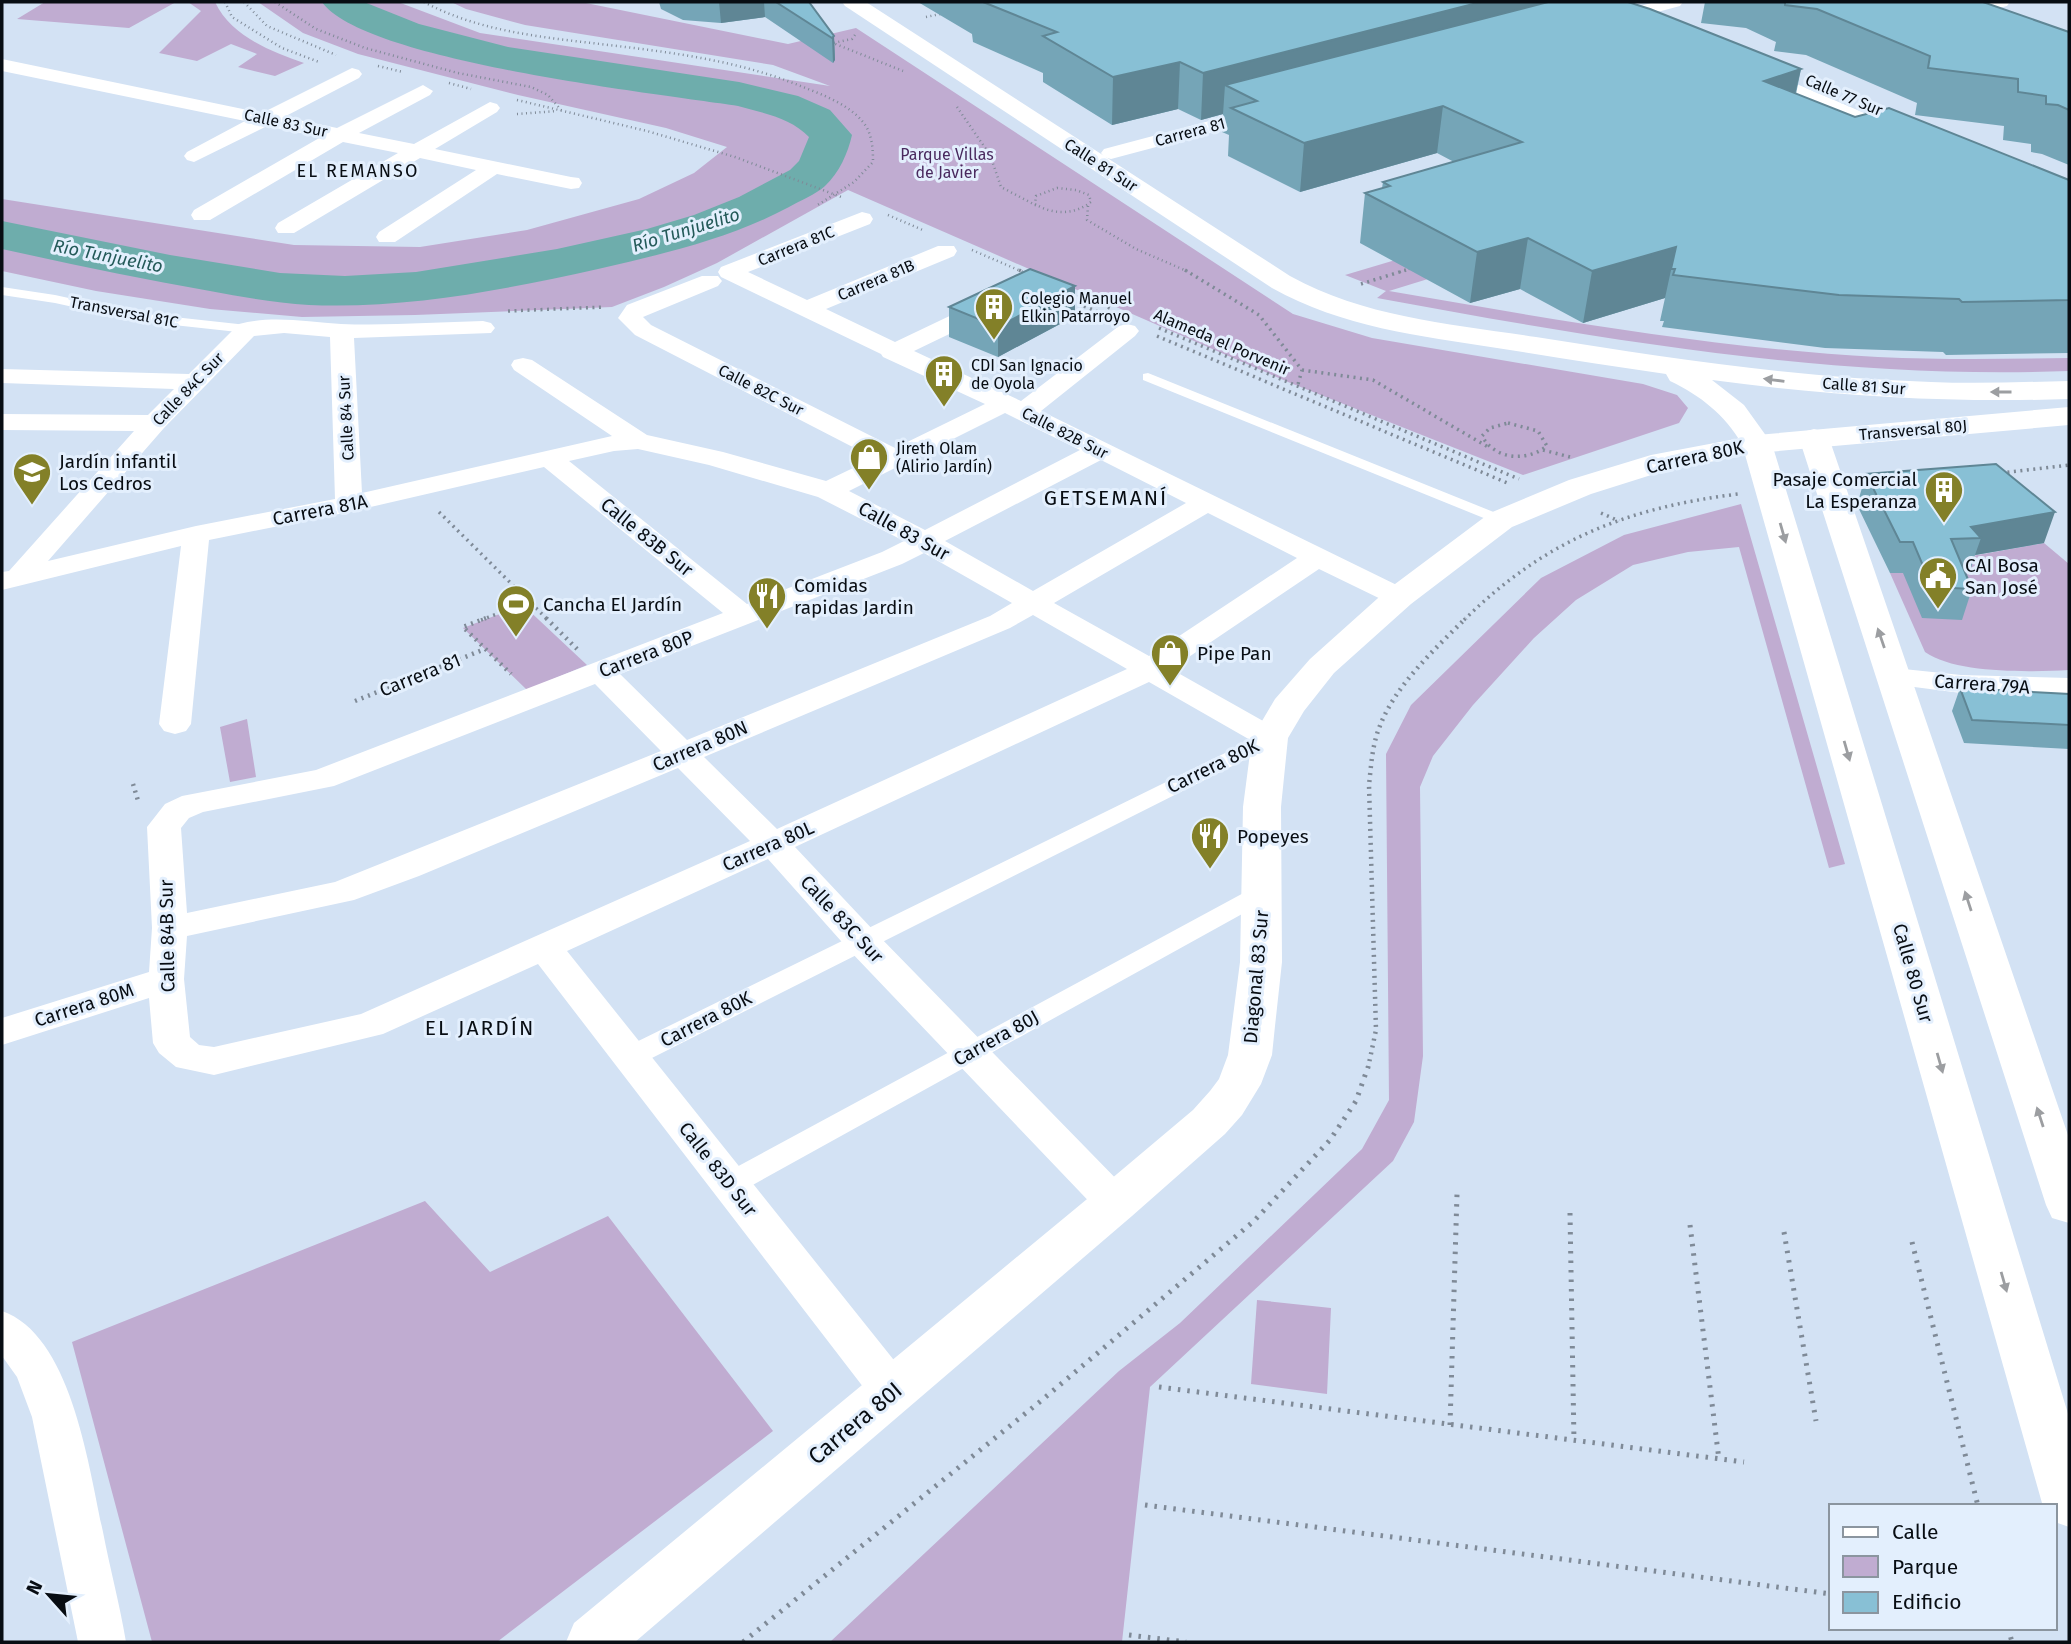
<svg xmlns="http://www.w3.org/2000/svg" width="2071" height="1644" viewBox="0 0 2071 1644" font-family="'Fira Sans',sans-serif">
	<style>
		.green { fill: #c0acd1 }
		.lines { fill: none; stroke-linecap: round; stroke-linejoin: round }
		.river { fill: #6eadac; fill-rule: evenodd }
		.path-far3 { stroke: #7f8a97; stroke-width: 2.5; stroke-dasharray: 1 3.5; stroke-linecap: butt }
		.path-far2 { stroke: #7f8a97; stroke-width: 3.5; stroke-dasharray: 2 4.5; stroke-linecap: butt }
		.path-far1 { stroke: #7f8a97; stroke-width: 4.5; stroke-dasharray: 2 5; stroke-linecap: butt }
		.path { stroke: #7f8a97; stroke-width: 5; stroke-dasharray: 2.5 7; stroke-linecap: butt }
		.service { fill: #fff; fill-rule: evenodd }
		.pedestrian { fill: #fff; fill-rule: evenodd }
		.minor { fill: #fff; fill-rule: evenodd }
		.tertiary { fill: #fff; fill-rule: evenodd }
		.secondary { fill: #fff; fill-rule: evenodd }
		.wall { fill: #75a5b7 }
		.shaded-wall { fill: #5f8695 }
		.building { fill: #88c0d5; stroke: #5f8695; stroke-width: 2 }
		.oneway { fill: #9c9ea1 }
		.labels { text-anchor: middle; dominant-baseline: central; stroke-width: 6; stroke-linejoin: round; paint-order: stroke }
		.far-street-label { font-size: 16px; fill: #080d13; stroke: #e3effd }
		.far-park-label { font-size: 16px; fill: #49295e; stroke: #e3effd }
		.far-poi-label { font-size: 16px; fill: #080d13; stroke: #e3effd; text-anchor: start }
		.far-neighbourhood-label { font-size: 18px; letter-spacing: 2px; fill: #080d13; stroke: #e3effd }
		.far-water-label { font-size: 18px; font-style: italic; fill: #245a59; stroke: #e3effd }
		.street-label { font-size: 19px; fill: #080d13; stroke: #e3effd }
		.poi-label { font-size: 19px; fill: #080d13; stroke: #e3effd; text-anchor: start }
		.neighbourhood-label { font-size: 21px; letter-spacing: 2px; fill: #080d13; stroke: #e3effd }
		.near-street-label { font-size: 23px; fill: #080d13; stroke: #e3effd }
	</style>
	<rect width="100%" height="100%" fill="#d3e2f4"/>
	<path class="green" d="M45 2H176L129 28 17 19Z
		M188 2H215C231 36 270 51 304 63L275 76 238 67 257 54 231 44 197 61 159 53 201 11Z
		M258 2H398L480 33 830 86 773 65 525 25 466 9 451 2H581L788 44 856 28 1293 314 1372 338 1643 384 1677 395 1688 408 1679 423 1523 475 1288 382 848 190 717 263 664 287 612 307 415 315 302 317 210 309 96 291 2 271V199L294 245 420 247 527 230 639 199 694 173 727 147 666 128 518 95 358 54 303 33Z
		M1832 130 1862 145 1389 291C1550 319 1714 348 1878 357 1942 360 2006 359 2069 358V371C1837 380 1605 340 1377 298L1386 291 1345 275Z
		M1741 504 1845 864 1829 868 1739 547 1688 552 1633 565 1576 600 1534 638 1473 705 1433 756 1420 787 1423 1056 1414 1122 1393 1161 1150 1387 1122 1642H830L1119 1371 1180 1323 1362 1149 1389 1100 1386 754 1411 705 1541 578 1624 535Z
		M2044 543 2069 564V670C2031 672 1956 674 1925 652L1890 573 1970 569 1961 558Z
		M523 605 587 665 527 690 463 628Z
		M247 719 256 777 230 782 220 727Z
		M425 1201 490 1272 608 1216 773 1431 497 1642H152L72 1342Z
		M1257 1300 1331 1308 1327 1394 1251 1384Z"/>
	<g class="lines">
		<path class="river" d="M322 2H364L419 24 508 47 739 82 798 96 830 110 852 135C848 153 839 173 825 186 815 195 801 200 789 207 729 239 663 254 598 269 503 290 407 309 309 305 276 303 243 297 210 291 140 279 71 264 2 249V221L170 255 280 273 345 276 416 272 557 249 647 229 694 215 739 197 790 170 799 161 809 137C791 118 763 113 738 106 660 94 363 61 322 2Z"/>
		<path class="path-far3" d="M225 2 232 17 282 48 319 62
			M244 2 267 26 336 55
			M275 2 316 29 365 48 458 73 531 87 548 95 561 110
			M424 2C478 31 540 37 600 44 669 52 738 60 803 87 823 95 848 104 863 122 872 133 873 148 873 162L854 182 816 206
			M926 17 945 13
			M855 35 852 39 833 43 903 71
			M378 66 403 72
			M449 83 471 89
			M517 100 647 131 735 157 844 198
			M957 107 990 155 1001 187 1039 207
			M517 114 557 111
			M1057 188 1076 190 1089 195 1091 202C1074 215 1053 215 1035 204L1036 196Z
			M1088 206 1087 220 1136 249 1189 272
			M888 215 925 231
			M972 250 1023 272
			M1400 272 1412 268"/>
		<path class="path-far2" d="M1019 270 1028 274
			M1185 270 1259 315 1302 370 1297 388
			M1361 284 1406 270
			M1072 292 1112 309
			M1072 301 1103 314
			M508 311 604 307
			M1159 328 1519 479
			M1157 336 1510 484
			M1302 370 1373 380 1488 447
			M1508 423 1538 431 1547 446C1527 462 1495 460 1482 436L1490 428Z
			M1543 450 1570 457
			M2001 473 2069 465
			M439 512 548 620
			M1601 513 1619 521
			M481 620 529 602
			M1464 620C1545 540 1626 508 1738 494"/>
		<path class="path-far1" d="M486 618 463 627 511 674
			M546 618 577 649
			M355 701 485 649
			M133 784 139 804
			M1368 1068 1376 1030 1369 785C1371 767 1372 748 1378 731 1393 687 1434 650 1466 618"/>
		<path class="path" d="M1570 1213 1574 1441
			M1690 1225 1719 1460
			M1784 1232 1816 1421
			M1912 1242 1978 1506
			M1159 1387 1744 1462
			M1450 1425 1457 1194
			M1145 1505 1831 1594
			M2008 1628 2012 1642
			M1129 1635 1186 1642
			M743 1642 1042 1400 1254 1221 1330 1140 1356 1101 1368 1067"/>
		<path class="service" d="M2 287 55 295 137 313 247 325 253 329 247 333 137 321 55 303 2 295Z
			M1148 373 1506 517 1508 520 1501 524 1496 523 1143 380V374Z"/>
		<path class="pedestrian" d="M1270 731 1278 733 1282 738 1278 743 640 1064 630 1067 620 1064 616 1057 620 1050Z
			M1262 883 1271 886 1275 892 1271 898 740 1192 730 1195 720 1192 715 1184 720 1176Z"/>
		<path class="minor" d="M1655 2H1683L1680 6 1605 26 1596 21 1599 17Z
			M1981 2H2010L2007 6 1946 21 1937 16 1940 12Z
			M2 59 262 113 352 68 359 70 362 74 359 78 284 117 337 128 423 85 433 91 430 95 359 133 414 144 490 102 497 104 500 108 497 112 435 149 571 177 579 178 582 183 579 188 571 189 497 174 395 242H379L376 237 379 232 476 170 420 158 294 233H278L275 228 278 223 398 153 343 142 210 220H194L191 215 194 210 321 137 267 126 194 162 187 160 184 156 187 152 245 121 2 71Z
			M1266 106 1273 108 1276 112 1273 116 1111 159 1104 157 1101 153 1104 149Z
			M862 212 870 214 873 219 870 224 748 272 807 300 938 246H954L957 251 954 256 826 309 895 342 981 301H997L1001 306 997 311 914 351 1021 401 1119 326 1127 324 1135 326 1139 331 1135 336 1041 411 1409 591 1414 597 1409 603 1399 606 1389 603 1319 569 1171 669 1281 731 1286 738 1281 745 1270 748 1259 745 1149 682 795 847 875 932 1129 1192 1135 1203 1129 1214 1115 1219 1101 1214 849 950 768 859 567 951 909 1379 915 1392 909 1405 893 1411 877 1405 538 964 383 1034 214 1075 176 1067 159 1053 153 1043 149 998 2 1045V1018L149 972 152 928 147 827 165 804 182 796 316 770 723 613 544 467 349 512 209 540 191 724 186 731 175 734 164 731 159 724 181 546 2 590V572L9 571 134 431 2 430V414L148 415 174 389 2 383V369L189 374 239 324C273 315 307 322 341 324 388 326 436 322 483 321L491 323 495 328 491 333 354 338 362 493 612 436 514 370 511 365 514 360 523 358 532 360 647 435 723 452 826 481 874 458 635 335 618 318 627 305 702 276H718L722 281 718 286 643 317 651 325 895 448 985 404 883 357 881 354 721 277 718 272 721 267ZM284 333 330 337 335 499 196 526 48 561 164 428 254 336ZM1005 413 1080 450 925 530 849 491ZM638 449 709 465 818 497 904 541 882 552 747 604 569 461 614 451ZM1101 460 1186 503 1033 591 945 541ZM1208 513 1297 558 1149 656 1054 603ZM924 553 1012 603 990 616 687 740 620 674 902 564ZM1033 615 1127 669 777 829 704 757 1010 628ZM595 684 661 751 335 882 187 913 181 828 189 818 203 812 334 786ZM678 768 750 841 361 1014 214 1047 199 1045 190 1037 184 979 187 936 354 900 419 876Z
			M1894 668 1961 675 2069 678V696L1961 693 1883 683 1879 677 1883 671Z
			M2 1311C72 1335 89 1469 103 1532 110 1569 120 1605 126 1642H78L32 1417 17 1377 2 1356Z"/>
		<path class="tertiary" d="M842 2H866L1290 276C1367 318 1451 324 1536 337 1667 358 1799 378 1931 382 1977 384 2023 382 2069 381V399C1950 403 1830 396 1712 380L1744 405 1772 444 2069 1417V1527L2055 1522V1506H2044L2042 1503 1742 444C1724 414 1701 396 1670 381L1666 374C1610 366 1554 357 1497 348 1419 336 1342 327 1272 288L845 6Z
			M1750 64 1911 133 1915 138 1911 143H1895L1742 76 1739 71 1742 66Z
			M1814 429 1825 432 1829 438 2069 1138V1223L2052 1218 2046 1205 1799 438 1803 432Z"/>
		<path class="secondary" d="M2069 407V425L1757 453 1667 470 1591 494 1512 527 1411 604 1334 673 1304 711 1288 738 1281 807 1282 962 1275 1026 1272 1055 1261 1084 1242 1115 1225 1134 1132 1216 635 1642H566L574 1623 1098 1190 1193 1110 1210 1091 1219 1079 1228 1055 1240 962 1243 807 1252 738 1275 699 1310 659 1387 590 1490 513 1569 480 1651 455 1757 435Z"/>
	</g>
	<path class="wall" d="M659 2H809L834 36 835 60 833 63 765 17 721 23 683 20 661 9Z
		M918 2H1628L1801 69 1796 94 1855 117 2069 180V353L1946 355 1943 352 1825 348 1662 327 1664 321H1660L1665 298 1583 323 1520 289 1470 303 1360 243 1365 193 1382 188 1383 182 1454 162 1437 153 1300 192 1228 156 1229 135 1222 132 1223 114 1201 120 1178 109 1112 125 1043 82V73L973 42 972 34Z
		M1705 2H1983L2069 54V165L2042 154 2031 152V144L2003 140 2004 126 1915 115 1917 103 1806 55 1774 51 1776 42 1746 28 1701 23Z
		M949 307 1075 316 998 357 949 337Z
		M1866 474 2044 543 1975 555 1971 568 1964 569 1972 589 1962 620 1922 618 1903 573H1890L1857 505Z
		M1960 688 2069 695V749L1964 743 1952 711Z"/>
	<path class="shaded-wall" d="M719 2H764L765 17 721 23Z
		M1481 2H1564L1257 101 1225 85 1223 114 1201 120 1203 73Z
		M834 36 835 60 833 63 832 38Z
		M1180 62 1178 109 1112 125 1113 77Z
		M1801 69 1790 116 1764 81Z
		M1443 106 1437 153 1300 192 1304 143Z
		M1528 238 1520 289 1470 303 1477 252Z
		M1676 247 1665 298 1583 323 1592 271Z
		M1075 286V316L998 357V327Z
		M2055 512 2044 543 1975 555 1981 538 1971 527Z"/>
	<path class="building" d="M776 2H809L834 36 832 38Z
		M983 2H1481L1203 73 1180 62 1113 77 1043 36 1057 32Z
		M1548 2H1628L1650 9 1801 69 1764 81 1855 117 1889 108 2069 180V300L1962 302 1959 299 1839 295 1673 275 1675 269H1671L1676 247 1592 271 1528 238 1477 252 1365 193 1390 186 1383 182 1522 142 1443 106 1304 143 1231 108 1257 101 1225 85Z
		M1785 2H1983L2069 32V110L2058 105 2046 104V96L2018 92V79L1928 68 1930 56 1817 9 1785 5Z
		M1030 269 1075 286 998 327 949 307Z
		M1996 464 2055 512 1971 527 1981 538 1951 539 1972 589 1932 587 1913 542H1900L1866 474Z
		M1960 688 2069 694V725L1972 720Z"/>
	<defs><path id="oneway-solid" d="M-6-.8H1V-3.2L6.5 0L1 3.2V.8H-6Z" transform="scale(1.75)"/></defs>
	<g class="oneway">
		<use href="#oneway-solid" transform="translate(1774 380) rotate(-173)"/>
		<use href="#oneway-solid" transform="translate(2001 392) rotate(-180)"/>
		<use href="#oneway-solid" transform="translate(1783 533) rotate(74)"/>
		<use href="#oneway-solid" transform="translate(1881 638) rotate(-109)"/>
		<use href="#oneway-solid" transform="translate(1847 751) rotate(74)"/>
		<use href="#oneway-solid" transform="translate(1968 901) rotate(-108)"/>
		<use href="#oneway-solid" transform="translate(1940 1063) rotate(74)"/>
		<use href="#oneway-solid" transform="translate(2040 1117) rotate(-108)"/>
		<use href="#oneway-solid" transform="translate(2004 1282) rotate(74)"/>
	</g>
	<defs>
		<g id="building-pin" transform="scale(2.0125)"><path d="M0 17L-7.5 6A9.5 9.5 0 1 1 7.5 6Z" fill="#838028" stroke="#e3effd"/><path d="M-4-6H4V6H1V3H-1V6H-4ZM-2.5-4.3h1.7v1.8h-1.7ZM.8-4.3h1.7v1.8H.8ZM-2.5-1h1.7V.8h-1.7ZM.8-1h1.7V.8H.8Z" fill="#fff"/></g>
		<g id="shop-pin" transform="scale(2.0125)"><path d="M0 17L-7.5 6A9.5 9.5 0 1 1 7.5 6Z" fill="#838028" stroke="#e3effd"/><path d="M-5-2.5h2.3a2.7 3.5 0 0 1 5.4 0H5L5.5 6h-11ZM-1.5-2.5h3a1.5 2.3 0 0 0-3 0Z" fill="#fff"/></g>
		<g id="school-pin" transform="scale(2.0125)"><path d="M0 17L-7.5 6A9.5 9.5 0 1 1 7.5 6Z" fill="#838028" stroke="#e3effd"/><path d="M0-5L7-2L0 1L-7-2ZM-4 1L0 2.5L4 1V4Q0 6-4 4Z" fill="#fff"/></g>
		<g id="civic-pin" transform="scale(2.0125)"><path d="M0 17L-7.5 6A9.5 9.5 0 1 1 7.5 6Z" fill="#838028" stroke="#e3effd"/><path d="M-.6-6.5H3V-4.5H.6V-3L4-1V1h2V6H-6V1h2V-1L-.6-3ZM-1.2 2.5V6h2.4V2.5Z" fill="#fff"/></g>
		<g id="restaurant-pin" transform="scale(2.0125)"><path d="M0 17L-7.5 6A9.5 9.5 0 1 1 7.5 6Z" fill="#838028" stroke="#e3effd"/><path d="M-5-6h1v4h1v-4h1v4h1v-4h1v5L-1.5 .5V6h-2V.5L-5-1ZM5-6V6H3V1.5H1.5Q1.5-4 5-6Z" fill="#fff"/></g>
		<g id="stadium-pin" transform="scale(2.0125)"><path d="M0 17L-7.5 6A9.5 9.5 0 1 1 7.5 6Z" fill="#838028" stroke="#e3effd"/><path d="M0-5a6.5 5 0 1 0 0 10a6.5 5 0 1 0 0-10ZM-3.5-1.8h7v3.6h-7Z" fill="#fff"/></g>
	</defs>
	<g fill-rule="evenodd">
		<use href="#building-pin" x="994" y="307"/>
		<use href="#building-pin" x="944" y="374"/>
		<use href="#shop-pin" x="869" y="457"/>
		<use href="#school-pin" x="32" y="472"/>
		<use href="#building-pin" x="1944" y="490"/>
		<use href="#civic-pin" x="1938" y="576"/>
		<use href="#restaurant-pin" x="767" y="596"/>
		<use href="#stadium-pin" x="516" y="604"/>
		<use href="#shop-pin" x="1170" y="653"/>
		<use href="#restaurant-pin" x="1210" y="836"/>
	</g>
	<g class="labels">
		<g class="far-street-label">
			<text transform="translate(1844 95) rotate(23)">Calle 77 Sur</text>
			<text transform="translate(286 123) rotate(12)">Calle 83 Sur</text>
			<text transform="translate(1190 132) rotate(-15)">Carrera 81</text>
			<text transform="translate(1101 165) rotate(33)">Calle 81 Sur</text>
			<text transform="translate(796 246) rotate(-22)">Carrera 81C</text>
			<text transform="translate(876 280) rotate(-23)">Carrera 81B</text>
			<text transform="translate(124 312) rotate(11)">Transversal 81C</text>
			<text transform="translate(1222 342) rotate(23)">Alameda el Porvenir</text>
			<text transform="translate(1864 386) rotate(4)">Calle 81 Sur</text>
			<text transform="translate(188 389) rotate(-46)">Calle 84C Sur</text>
			<text transform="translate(761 390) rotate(27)">Calle 82C Sur</text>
			<text transform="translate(346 418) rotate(-93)">Calle 84 Sur</text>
			<text transform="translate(1913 430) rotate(-5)">Transversal 80J</text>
			<text transform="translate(1065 433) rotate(27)">Calle 82B Sur</text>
		</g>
		<g class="far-park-label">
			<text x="947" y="154">Parque Villas<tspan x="947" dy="18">de Javier</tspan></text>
		</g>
		<g class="far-poi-label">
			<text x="1021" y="298">Colegio Manuel<tspan x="1021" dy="18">Elkin Patarroyo</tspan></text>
			<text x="971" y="365">CDI San Ignacio<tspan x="971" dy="18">de Oyola</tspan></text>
			<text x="896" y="448">Jireth Olam<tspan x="896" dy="18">(Alirio Jardín)</tspan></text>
		</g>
		<g class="far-neighbourhood-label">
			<text x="358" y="171">EL REMANSO</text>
		</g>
		<g class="far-water-label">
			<text transform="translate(686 230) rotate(-17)">Río Tunjuelito</text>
			<text transform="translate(108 256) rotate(11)">Río Tunjuelito</text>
		</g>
		<g class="street-label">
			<text transform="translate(1695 457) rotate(-12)">Carrera 80K</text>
			<text transform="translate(320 510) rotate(-11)">Carrera 81A</text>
			<text transform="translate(904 531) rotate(29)">Calle 83 Sur</text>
			<text transform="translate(647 537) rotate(39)">Calle 83B Sur</text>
			<text transform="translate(646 654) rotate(-21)">Carrera 80P</text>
			<text transform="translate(420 675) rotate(-22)">Carrera 81</text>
			<text transform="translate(1982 684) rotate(4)">Carrera 79A</text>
			<text transform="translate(700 746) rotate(-23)">Carrera 80N</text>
			<text transform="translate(1213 766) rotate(-26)">Carrera 80K</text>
			<text transform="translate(768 846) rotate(-24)">Carrera 80L</text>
			<text transform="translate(842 919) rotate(47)">Calle 83C Sur</text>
			<text transform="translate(167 936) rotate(-91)">Calle 84B Sur</text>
			<text transform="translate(1913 973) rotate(74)">Calle 80 Sur</text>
			<text transform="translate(1256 977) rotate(-85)">Diagonal 83 Sur</text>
			<text transform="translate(84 1005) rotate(-18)">Carrera 80M</text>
			<text transform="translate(706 1019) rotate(-27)">Carrera 80K</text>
			<text transform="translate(996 1038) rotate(-29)">Carrera 80J</text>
			<text transform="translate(718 1169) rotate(52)">Calle 83D Sur</text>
		</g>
		<g class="poi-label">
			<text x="59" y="461">Jardín infantil<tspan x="59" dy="22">Los Cedros</tspan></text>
			<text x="1917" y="479" text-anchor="end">Pasaje Comercial<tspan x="1917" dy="22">La Esperanza</tspan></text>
			<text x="1965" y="565">CAI Bosa<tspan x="1965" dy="22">San José</tspan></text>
			<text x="794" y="585">Comidas<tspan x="794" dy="22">rapidas Jardin</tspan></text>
			<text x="543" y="604">Cancha El Jardín</text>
			<text x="1197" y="653">Pipe Pan</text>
			<text x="1237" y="836">Popeyes</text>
		</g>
		<g class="neighbourhood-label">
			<text x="1106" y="498">GETSEMANÍ</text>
			<text x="480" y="1028">EL JARDÍN</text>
		</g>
		<g class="near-street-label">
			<text transform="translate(855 1423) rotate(-40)">Carrera 80I</text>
		</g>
	</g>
	<rect width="2071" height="1644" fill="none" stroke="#080d13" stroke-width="7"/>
	<rect x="1829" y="1504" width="228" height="126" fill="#e3effd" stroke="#8b959f" stroke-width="2"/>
	<rect x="1843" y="1527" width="35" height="10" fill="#ffffff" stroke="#8b959f" stroke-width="2"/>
	<text x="1892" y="1539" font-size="21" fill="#080d13">Calle</text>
	<rect x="1843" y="1556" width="35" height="21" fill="#c0acd1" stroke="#8b959f" stroke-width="2"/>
	<text x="1892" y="1574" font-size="21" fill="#080d13">Parque</text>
	<rect x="1843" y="1592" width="35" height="21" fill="#88c0d5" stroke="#8b959f" stroke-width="2"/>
	<text x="1892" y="1609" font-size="21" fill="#080d13">Edificio</text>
	<g transform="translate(49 1595) rotate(297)" stroke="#e3effd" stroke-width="5" paint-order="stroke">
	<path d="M0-5L12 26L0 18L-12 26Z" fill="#080d13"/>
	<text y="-10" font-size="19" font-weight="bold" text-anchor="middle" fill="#080d13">N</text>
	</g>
</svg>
